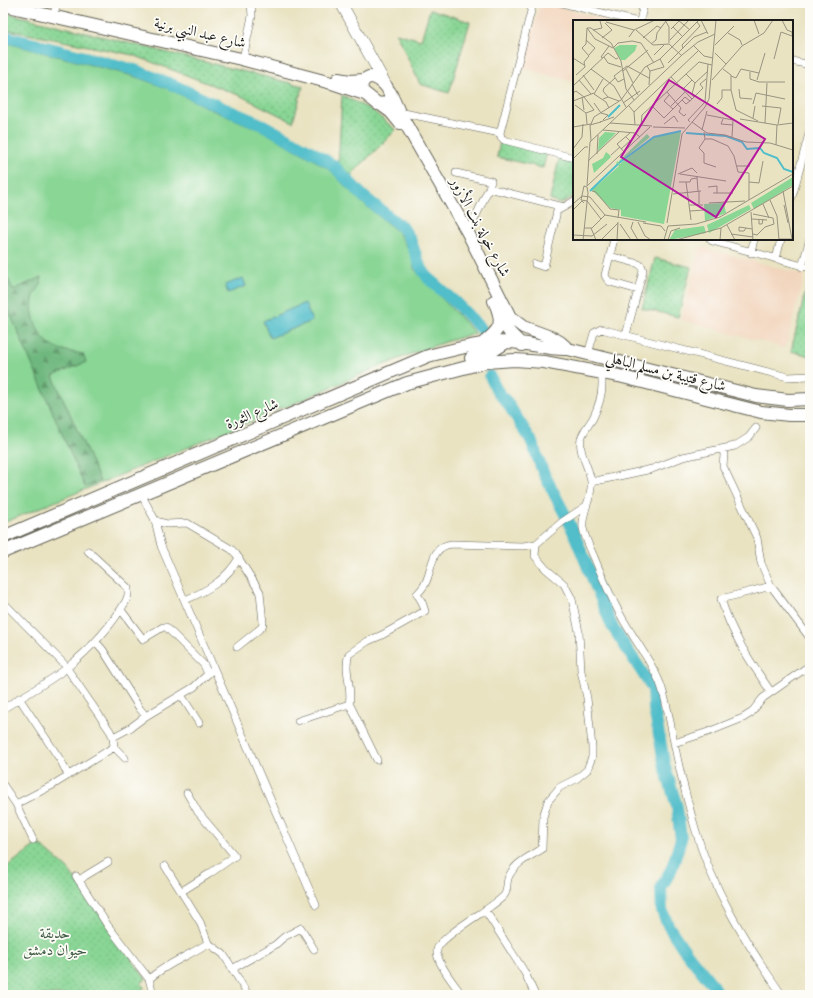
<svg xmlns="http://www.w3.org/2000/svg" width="813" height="998" viewBox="0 0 813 998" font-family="'IM FELL English',Amiri,serif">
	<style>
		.built { fill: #f2d5bd }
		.grass { fill: #89d695; stroke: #527958 }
		.forest { fill: url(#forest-firs); stroke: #456a4d }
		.park { fill: url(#park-dots); stroke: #527958 }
		.water { fill: #51beca; stroke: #366d73 }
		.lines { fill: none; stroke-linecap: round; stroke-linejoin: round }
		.river { stroke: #51beca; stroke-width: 12 }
		.minor-casing { stroke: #646256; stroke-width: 8 }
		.secondary-casing { stroke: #646256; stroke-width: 12 }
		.primary-casing { stroke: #646256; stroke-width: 14 }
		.minor { stroke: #fff; stroke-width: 7 }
		.secondary { stroke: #fff; stroke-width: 11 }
		.primary { stroke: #fff; stroke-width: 12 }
		.labels { text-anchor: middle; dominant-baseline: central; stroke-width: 3.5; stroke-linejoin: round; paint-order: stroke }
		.street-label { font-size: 15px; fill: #1c1c1c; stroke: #fdfcf7 }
		.park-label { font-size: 15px; fill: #425d46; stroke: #fdfcf7 }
		.inset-river { fill: none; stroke: #51beca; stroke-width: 2 }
		.inset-road { fill: none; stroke: #979380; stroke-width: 1 }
		.view { fill: #b5179e; fill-opacity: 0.15; stroke: #b5179e; stroke-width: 2 }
		.inset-edge { fill: none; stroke: #1c1c1c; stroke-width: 2 }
	</style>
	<defs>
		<pattern id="forest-firs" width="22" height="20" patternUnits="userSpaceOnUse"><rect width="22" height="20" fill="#6eb77e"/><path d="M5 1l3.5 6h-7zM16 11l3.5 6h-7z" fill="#5a9466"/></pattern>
		<pattern id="park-dots" width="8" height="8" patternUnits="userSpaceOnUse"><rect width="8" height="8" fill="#89d695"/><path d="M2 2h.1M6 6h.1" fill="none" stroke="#76b780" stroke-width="1.8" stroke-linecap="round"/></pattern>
	</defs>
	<rect width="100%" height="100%" fill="#fdfcf7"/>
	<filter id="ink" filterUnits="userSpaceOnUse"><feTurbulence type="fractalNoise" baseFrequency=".025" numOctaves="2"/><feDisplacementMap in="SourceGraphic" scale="8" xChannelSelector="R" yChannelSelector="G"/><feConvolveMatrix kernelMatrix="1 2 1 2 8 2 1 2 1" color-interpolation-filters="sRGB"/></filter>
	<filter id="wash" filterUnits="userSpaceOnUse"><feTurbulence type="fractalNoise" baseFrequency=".012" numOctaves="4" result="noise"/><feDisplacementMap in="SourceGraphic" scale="16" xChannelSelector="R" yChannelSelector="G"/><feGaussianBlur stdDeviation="0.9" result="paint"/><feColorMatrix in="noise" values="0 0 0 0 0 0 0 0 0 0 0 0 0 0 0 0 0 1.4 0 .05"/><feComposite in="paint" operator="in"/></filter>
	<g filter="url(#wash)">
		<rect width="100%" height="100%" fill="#e9e3c2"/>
		<path class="built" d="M540 3H545L612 21H574V82L523 68Z
			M700 247 805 275 785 348 681 320Z"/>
		<path class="grass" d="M3 42 133 76 169 89 214 111 261 130 311 158 330 170 359 200 398 232 413 257 414 269 475 333C410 351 348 380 286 407L280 408 261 416 262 417 3 523Z"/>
		<path class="forest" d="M3 268 13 290 41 277C43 287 37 288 34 296 29 312 37 335 50 344 60 351 72 352 83 354L86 362 53 376 100 481 85 487 8 309 3 304Z"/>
		<path class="park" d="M430 9 470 22 449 93 420 84 396 33 421 40Z
			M3 12 303 86 293 122 241 96 133 55 3 29Z
			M342 95 373 111 396 130 350 176 338 166Z
			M500 142 547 153 543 168 497 157Z
			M559 159 574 163V196L560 204 550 199Z
			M655 258 691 267 678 317 642 308Z
			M810 274V356L791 351Z
			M38 843 68 869 146 979 141 983 145 987 135 995H3V870Z"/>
		<path class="water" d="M243 278 246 286 228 293 225 285Z
			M305 303 312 321 270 338 263 321Z"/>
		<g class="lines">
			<path class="river" d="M3 36 135 70 171 84 216 105 263 125 314 153 333 165 363 196 403 228 410 239 420 266 428 278 457 304 483 331
				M490 376 496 389 508 404 531 440 543 472 570 524 612 626 653 689 654 709 660 740 665 767 677 807 681 839 672 868 661 888 662 911 669 927 683 948 711 983 718 995"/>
		</g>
	</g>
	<g filter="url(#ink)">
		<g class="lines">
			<g class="minor-casing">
				<path id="minor" d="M533 3 500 133 501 137 504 140 574 158
					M562 3 634 21
					M55 10 57 3
					M640 21 644 3
					M244 54 252 16 251 3
					M792 61 810 65
					M399 112 500 133
					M456 173 491 181 489 188 564 207 557 211 544 267 535 264
					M792 197 810 130
					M564 207 574 201
					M468 233 489 188
					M614 239 605 275 607 279 610 282 638 290
					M710 239 712 241 810 268
					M751 253 754 239
					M610 256 639 264 642 267 643 271 626 335
					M776 259 781 239
					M802 267 810 238
					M588 354 594 333 601 329 788 377 810 376
					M601 373C604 388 600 404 593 418 589 425 583 431 581 439 578 453 590 468 591 482 593 497 581 512 583 528 585 538 590 548 594 557 603 579 612 601 624 621 636 642 651 661 660 683 668 704 671 729 676 752 681 777 688 803 695 828 712 889 746 943 782 995
					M591 482 652 469 683 457 735 446 749 437 756 428
					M141 494 155 520 159 522 167 524 187 523 231 549 236 554 260 592 263 623 262 627 237 647
					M155 520 161 546 316 905
					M185 600C207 591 226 580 239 558
					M3 602 64 664 110 731 113 737 114 747 125 758
					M121 610 143 639 163 627H166L204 665 208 674
					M96 642 103 650 140 709 146 716
					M771 692C751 663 731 633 721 599L771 586
					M181 695 199 723
					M19 698 61 761 68 775
					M349 704C353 687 343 670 349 654L368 641 382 635 425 611 422 602 417 594C420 591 423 588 425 584 433 569 430 546 452 544L523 546 536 544 562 522 586 506
					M349 704 351 707 377 760
					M3 709C24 695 48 683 68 667 91 648 111 627 126 601L128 595V588L88 551
					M298 721 349 704
					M113 737 130 728 146 716 194 687 210 672
					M674 743 708 732 743 718 751 713 763 698 806 668 810 664V638L771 586 761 563 757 538 723 466 724 455 723 449
					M3 785 16 804 33 840
					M16 804 51 786 114 747
					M165 866 200 922 208 943 223 954 229 963 248 995
					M76 876 108 926 149 979 152 990 149 995
					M79 881 85 876 108 862
					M182 891 209 874 235 856 198 812 187 793
					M485 910 525 973 535 995
					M232 969 275 945 284 937 301 928 314 949
					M149 979C167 963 189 956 208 943
					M462 995C455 985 435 961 437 950 439 938 481 914 491 906 495 903 503 898 505 894 508 889 506 881 509 876 516 862 529 857 542 849L543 817 548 801 560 787 576 779 587 770 592 757V747L587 698 581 671 579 632 572 599 564 584 546 569 535 556 536 544"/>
			</g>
			<g class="secondary-casing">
				<path id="secondary" d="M341 3 386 85"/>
			</g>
			<g class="primary-casing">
				<path id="primary" d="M3 5 241 59 335 84 365 94
					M369 77C378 76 391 88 390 98L386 103 378 104 363 92C360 85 362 80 369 77Z
					M338 79 350 81 364 80
					M390 92 399 112 468 233 510 317 523 327 553 338 560 342 568 349
					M380 104 391 112 400 123
					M500 318 510 333 522 345
					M482 344C500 330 505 324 494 301
					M471 358 491 352 505 343
					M3 537 428 356C455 349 492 339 520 343 536 345 551 350 568 349L756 396 788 400 810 399
					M3 552 407 383 486 362 515 360 544 362 619 376 761 412 789 415H810"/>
			</g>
			<use href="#minor" class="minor"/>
			<use href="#secondary" class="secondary"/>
			<use href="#primary" class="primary"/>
		</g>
	</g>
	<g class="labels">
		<g class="street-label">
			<text transform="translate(200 33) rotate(13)">شارع عبد النبي برنية</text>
			<text transform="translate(480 227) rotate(62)">شارع خولة بنت الأزور</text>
			<text transform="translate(666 372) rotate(14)">شارع قتيبة بن مسلم الباهلي</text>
			<text transform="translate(252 414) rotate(-23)">شارع الثورة</text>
		</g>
		<g class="park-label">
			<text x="55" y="933">حديقة<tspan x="55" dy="17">حيوان دمشق</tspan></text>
		</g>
	</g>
	<g transform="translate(573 20)">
		<rect width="220" height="220" fill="#e9e3c2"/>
		<path d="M108 112 91 204 48 196V190L37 188 19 170 46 146 43 143 45 141 47 144 76 120 94 113Z" fill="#89d695"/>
		<path d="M47 25H64L62 31 52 40H48L41 28Z" fill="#89d695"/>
		<path d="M32 112 43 113 25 131 26 118ZM74 114 77 117 47 142 46 141ZM33 132 38 136 37 138 21 153 19 144 30 138ZM220 157V165L181 189 178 183ZM151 183 153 193 132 201 131 184ZM176 185 178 189 136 213 134 205ZM131 206 133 213 96 220 102 210Z" fill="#89d695"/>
		<path class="inset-river" d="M35 97 47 85M113 113 153 116 169 122 174 129 187 128 191 133 204 138 211 149 220 152M46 143 81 117 108 111M17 171 45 144"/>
		<path class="inset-road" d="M92 0 96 7V23M105 0 117 10M128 0 135 14M181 0 186 14M209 0 214 10 219 12 220 23M33 2 61 10M100 7 110 17M14 8H18L38 23 48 41 53 69 61 80M14 8 22 19 36 26M98 9 107 0M20 10 29 8 27 1M63 10 80 25 96 24 108 35M155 13 167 20 169 25M56 17 61 10 82 0M29 18 39 10 32 3M70 18 84 6 88 8M13 20 22 28 16 35M97 20 116 0M78 24 83 20 84 13 93 1M120 25 131 36 140 38M142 25 161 6M110 28 109 25 127 6 124 2M142 33 153 44M81 35 91 25M31 37 35 43 48 47M0 38 11 45M30 38 28 37 36 26 40 28 45 23 59 21 68 23 81 43M201 39 208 12 219 16M95 43 121 17 134 12M74 46 77 51 76 65M18 49 41 66 53 87M53 49 60 63M150 49 158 55V70L163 90 185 101M50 51 75 30M77 51 91 47 87 39M177 52V59L186 62H212M113 54 122 63 119 74 121 77M3 55 12 47 11 42 16 36 9 28 13 24 14 8M10 55 21 70M158 56 163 58 168 49 186 53M98 57 119 79M30 59 21 74 33 82 36 88M51 59 45 62 41 56 54 46 76 58M6 60 18 74M139 60 169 26 191 13 200 0M184 60 192 33M122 63 135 51M59 64 65 75M0 66 35 33 43 39 45 38M110 69 119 60M166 69 167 78 179 79M94 72 108 88 106 92 111 96 113 94M0 73 3 71 11 77 21 90M96 75 91 81 100 89M9 77 11 90M35 77 30 71 31 68 42 58M30 79 35 77 46 81M109 80 113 84 117 81 130 68 127 64 133 59M0 81 21 73M21 83 28 93 35 95 30 100M50 83 67 71M144 84 149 78V70H158M180 84 183 73 212 79M2 85 13 93M56 86 61 92 62 105M79 86 91 98 112 77 117 81M98 86 112 72M189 86 208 88 205 104M61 92 125 31M134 95 160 100 159 117M180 98 182 86M150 99 148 104 160 105M167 99 204 105M27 102 41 97M117 102 115 100 132 82 135 44M119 102 134 113 152 115 173 122 197 123 220 130M37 103 79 106M192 103 194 63M14 104 13 93 21 90M91 104 101 96 105 102M68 105 69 95 126 42 139 45M204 105 220 103M0 107 18 104 21 97 48 80 72 47 87 39 126 0M77 107 14 166 17 122 109 35 125 22 142 14M80 107 112 108M30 110 62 113 67 117M129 110 134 91M131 112 132 119 126 128 131 133V143L143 147M132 119H139L155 126 161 136 165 152 176 153V180M18 121 17 105 28 102M203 125 204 105M0 129 9 117 10 104M48 129 57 121 53 117M52 133 44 124 57 113M24 134 25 115M38 135 47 127M0 139 12 127H15M15 141 46 112M164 146H177M105 154 119 148 124 153M107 154 153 161M124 157 125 171M106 162H117L118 159 124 158M113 162 118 200M176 162 186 163 190 141M135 167 144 166V173M19 171 23 172 37 189 46 190 45 198M210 171 219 219M140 173H160M100 174 128 171M197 180 204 196 206 220M14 181 28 199 32 195M136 183 172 181M0 184 9 176 17 177 32 195 73 202M126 184V171M190 184 196 198M116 185H130M211 185 215 203M0 190 9 181 11 183M117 191 131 190M178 192 180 220M179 199 194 200M186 199V204H189L190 199M60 202 58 208 65 220M65 202 72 216 78 220M70 203 88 206 92 211M94 203 109 114 132 87 136 79 143 0M47 204 58 220M154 205 162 220M11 208H19L28 199M18 208 23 220M173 208 171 211H166V207L173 208 179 209M158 214 180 217M180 214 184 215 192 207 201 204 200 198 180 194M0 215 19 216 34 204M206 219H220M10 220 15 173 14 167 11 166 8 180 14 181M28 220 45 203M44 220 45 202M91 220 95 206 123 204 147 197 220 154M95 220 98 211 107 208M103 220 148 208 220 166M147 220 148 208"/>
		<path class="view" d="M96 60 192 119 143 197 48 137Z"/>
		<rect width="220" height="220" class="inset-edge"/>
	</g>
	<rect width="813" height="998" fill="none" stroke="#fdfcf7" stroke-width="16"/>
</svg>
